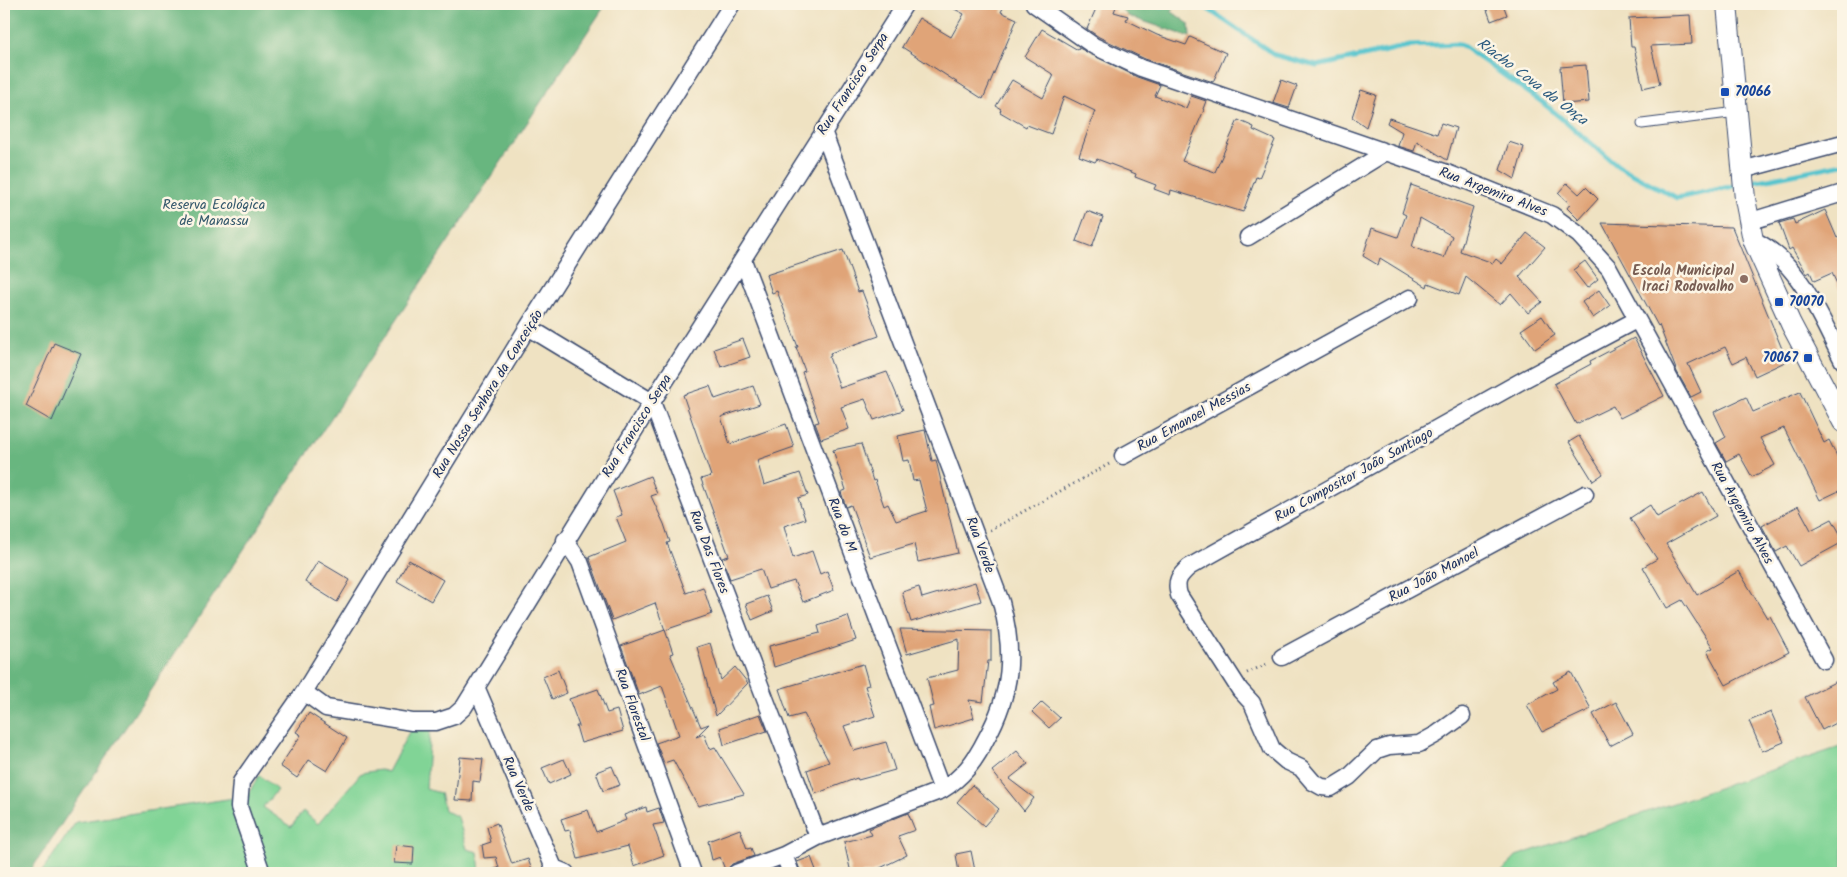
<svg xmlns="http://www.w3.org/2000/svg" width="1847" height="877" viewBox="0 0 1847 877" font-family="Kalam,sans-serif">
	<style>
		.green { fill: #81d496; stroke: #4e827a }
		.forest { fill: #68b67f; stroke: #42726e }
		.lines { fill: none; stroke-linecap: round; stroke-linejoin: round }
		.stream { stroke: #58c5ce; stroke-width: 5 }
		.building { fill: #e0a478; fill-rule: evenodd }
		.service-casing { stroke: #3b4a6d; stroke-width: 11 }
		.minor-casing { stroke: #3b4a6d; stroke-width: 19 }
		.tertiary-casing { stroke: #3b4a6d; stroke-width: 22 }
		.path { stroke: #3b4a6d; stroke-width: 3; stroke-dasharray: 1 4; stroke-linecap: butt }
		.service { stroke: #fff; stroke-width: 9 }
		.minor { stroke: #fff; stroke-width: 16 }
		.tertiary { stroke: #fff; stroke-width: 20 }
		.transit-dot { fill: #1a4fb4; stroke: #fcf5e5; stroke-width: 2 }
		.education-dot { fill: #8d6e63; stroke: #fcf5e5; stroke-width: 2 }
		.labels { text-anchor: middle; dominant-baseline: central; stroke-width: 5; stroke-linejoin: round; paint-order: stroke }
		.street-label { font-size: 14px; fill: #1b2f5e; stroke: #fcf5e5 }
		.transit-label { font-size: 14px; font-weight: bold; fill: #164399; stroke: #fcf5e5; text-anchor: start }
		.park-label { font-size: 14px; fill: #34586c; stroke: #fcf5e5 }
		.education-label { font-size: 14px; font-weight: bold; fill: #785e54; stroke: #fcf5e5; text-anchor: end }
		.water-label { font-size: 15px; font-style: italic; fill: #2d5c80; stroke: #fcf5e5 }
	</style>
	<rect width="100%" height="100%" fill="#fcf5e5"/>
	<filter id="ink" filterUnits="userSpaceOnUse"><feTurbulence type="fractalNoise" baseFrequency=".02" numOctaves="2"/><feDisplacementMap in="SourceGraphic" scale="10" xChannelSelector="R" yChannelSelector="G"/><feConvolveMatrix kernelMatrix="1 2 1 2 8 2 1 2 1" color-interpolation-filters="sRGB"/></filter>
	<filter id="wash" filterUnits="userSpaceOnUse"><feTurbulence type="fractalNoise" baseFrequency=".0096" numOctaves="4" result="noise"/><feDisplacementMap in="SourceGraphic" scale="20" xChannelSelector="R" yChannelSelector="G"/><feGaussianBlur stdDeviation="1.12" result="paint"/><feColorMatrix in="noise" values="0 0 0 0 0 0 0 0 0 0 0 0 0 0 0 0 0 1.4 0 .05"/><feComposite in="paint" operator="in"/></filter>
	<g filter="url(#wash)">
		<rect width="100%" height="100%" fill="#efe2c2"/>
		<path class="green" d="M430 729 426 789 440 793 444 810 458 817 467 849 478 852 480 873H41L76 822 247 796 259 775 277 790 263 807 291 827 303 811 318 824 361 773 380 770 388 772 410 730Z
			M1843 746V873H1501L1516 856Z"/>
		<path class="forest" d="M4 4H606L29 873H4Z
			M1116 4H1178L1171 11 1189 24 1190 37 1128 16Z"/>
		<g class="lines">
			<path class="stream" d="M1141 4 1162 6 1165 4
				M1205 4V7L1275 55 1317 66 1409 46 1460 44 1542 102 1618 166 1677 198 1739 185
				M1748 183 1843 164"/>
		</g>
		<g id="blocks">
			<path class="building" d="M945 4H996L1003 8 1001 12 1017 19 983 99 902 47 919 18 951 37 964 14Z
				M1098 4H1117L1114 12 1128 16 1126 20 1157 35 1186 45 1190 37 1226 53 1213 82 1145 59 1099 37 1087 29Z
				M1485 4H1503L1507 15 1491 21Z
				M1690 15 1692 44 1651 46 1660 84 1643 88 1634 47H1631L1629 18Z
				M1042 29 1078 50 1079 48 1137 77 1160 85 1155 96 1186 108 1191 96 1206 101 1203 109 1204 110 1182 161 1215 172 1238 120 1254 127 1253 130 1275 140 1259 178 1256 177 1243 212 1171 190 1170 195 1154 189 1156 185 1135 177 1136 174 1097 159 1095 162 1079 156 1095 111 1064 96 1051 134 1027 125 1026 127 1000 112 1001 109 996 106 1012 80 1043 98 1054 75 1025 57Z
				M1586 65 1589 102 1563 104 1560 67Z
				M1281 80 1297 86 1289 108 1273 103Z
				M1361 90 1376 95 1366 127 1352 117Z
				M1389 118 1437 134 1441 123 1456 128 1447 160 1417 141 1414 151 1398 146 1402 132 1387 123Z
				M1509 142 1524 147 1515 179 1500 170Z
				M1567 183 1579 194 1586 187 1598 199 1579 220 1567 208 1570 204 1558 193Z
				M1411 185 1473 207 1460 251 1493 263 1496 259 1502 264 1527 233 1545 247 1519 277 1542 302 1528 313 1511 293 1500 305 1466 277 1459 295 1428 283 1427 287 1380 258 1378 265 1363 256 1372 228 1398 237 1406 215 1402 213ZM1420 218 1452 236 1444 258 1412 247Z
				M1825 210 1837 238 1843 235V297L1832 273 1814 281 1810 272 1807 274 1792 248 1789 250 1779 223 1793 219 1795 224Z
				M1087 211 1103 217 1092 247 1076 241Z
				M1602 223 1732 227 1787 361 1755 376 1746 357 1733 363 1725 347 1688 364 1701 392 1691 397 1677 372 1659 325 1658 326Z
				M843 250 858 292 862 291 879 336 830 353 831 356 829 357 840 388 887 372 903 410 874 420 865 399 841 407 849 429 821 439 815 423 819 422 802 372 805 371 796 347H798L777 291 772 293 766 275Z
				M1585 261 1598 279 1587 288 1573 270Z
				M1599 290 1610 306 1593 318 1582 302Z
				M1542 316 1555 335 1535 349 1521 330Z
				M1634 338 1664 396 1620 418 1613 406 1576 424 1554 384 1591 364 1590 361Z
				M743 339 750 357 721 367 714 349Z
				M54 343 81 354 52 421 26 406Z
				M710 386 715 399 753 386 760 404 721 417 730 444 786 424 794 447 757 460 764 485 800 473 808 495 798 498 805 519 784 526 793 558 812 551 820 574 827 571 834 590 803 602 794 581 768 589 761 569 730 579 722 558 729 556 701 479 711 476 683 395Z
				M1800 392 1824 443 1829 440 1843 468V489L1820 500 1784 428 1760 438 1775 465 1752 477 1739 454 1726 461 1716 443 1726 437 1714 412 1746 397 1753 412Z
				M925 430 932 461 936 460 958 553 918 562 914 544 870 557 851 505 846 507 841 492 846 490 833 450 861 444 873 481 875 480 884 506 888 504 896 521 927 511 919 480 913 481 909 460 903 461 898 436Z
				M1579 436 1603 474 1593 481 1569 442Z
				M650 476 657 494 651 496 664 524 670 542 667 543 686 593 703 587 712 614 665 630 655 603 612 620 589 557 626 542 616 517 622 515 613 491Z
				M1703 492 1716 516 1666 544 1697 595 1739 571 1767 618 1770 616 1789 652 1726 685 1707 651 1713 648 1682 600 1667 608 1643 567 1657 559 1630 518 1650 505 1657 517Z
				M1798 506 1811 530 1832 519 1843 539V542L1799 566 1787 546 1776 552 1762 526Z
				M409 560 443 580 431 601 397 581Z
				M318 561 350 580 337 602 305 582Z
				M975 582 981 601 911 622 902 592 919 587 922 598Z
				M767 596 773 611 752 620 746 604Z
				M848 616 856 640 774 667 769 646 820 633 818 626Z
				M900 629 991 631V661H988L983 702 969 700 974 718 934 730 929 707 934 706 927 678 958 670 959 639 907 654Z
				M665 630 673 653 670 654 701 727 709 724 696 737 704 734 710 749 715 747 744 794 698 806 673 760 664 763 656 743 679 735 662 686 639 695 621 646Z
				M710 643 721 680 735 667 748 683 716 716 697 647Z
				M863 664 869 685 865 686 875 716 844 726 854 751 886 742 895 770 858 780 857 778 815 794 807 770 829 762 804 714 789 718 779 689Z
				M558 670 567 693 552 699 543 677Z
				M1571 672 1591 709 1542 732 1527 705 1557 689 1553 682Z
				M1843 678V719L1822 730 1805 697Z
				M598 689 607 713 617 710 623 731 581 743 576 726H579L569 699Z
				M1042 702 1060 718 1049 728 1032 712Z
				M1616 702 1633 734 1610 746 1593 714Z
				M1771 712 1784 742 1762 751 1749 721Z
				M309 713 347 738 327 771 309 760 297 778 280 766 301 735 296 732Z
				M760 714 767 731 724 745 720 728Z
				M1017 751 1028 764 1009 779 1034 798 1024 811 992 771Z
				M460 757 483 759 480 782 473 781 472 801 455 800Z
				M564 759 571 774 549 784 542 768Z
				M612 766 620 785 603 791 596 772Z
				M972 785 999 809 984 826 957 802Z
				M646 807 647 812 659 808 664 823 653 825 664 855 634 866 628 846 578 859 570 830 565 831 561 819 588 810 596 832 626 820 624 815Z
				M908 813 915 830 898 836 907 855 870 873H851L844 842 872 835 869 829Z
				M497 823 512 864 528 859 533 873H492L491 870 499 868 496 857 484 858 482 845 491 842 487 827Z
				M740 829 747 849 751 848 754 856 732 864 726 872 720 857 712 860 708 841Z
				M396 845 414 847 413 864 394 863Z
				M971 851 975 871 959 873 956 854Z
				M811 857 816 870 801 873 797 862Z"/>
		</g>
	</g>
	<g filter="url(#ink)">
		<use href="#blocks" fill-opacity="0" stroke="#3b4a6d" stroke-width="1"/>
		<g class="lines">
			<g class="service-casing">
				<path id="service" d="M1642 124 1737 112"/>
			</g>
			<g class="minor-casing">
				<path id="minor" d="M1034 4 1094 46 1141 68 1447 173 1552 215 1579 235 1609 268 1824 660
					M1742 170 1843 143
					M1748 222 1843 193
					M1248 237 1386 152
					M1753 240C1800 261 1820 318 1843 361
					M743 260 942 790
					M528 327 652 402 818 837
					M1123 456 1410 298
					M565 540 580 562 693 873
					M1282 657 1585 494
					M477 689 554 868 566 873
					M304 692 326 708 412 722H436L454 716 464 707 652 402 905 4
					M1462 716 1437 734 1419 744 1389 746 1377 750 1349 777 1331 788 1322 787 1313 782 1301 768 1286 761 1272 749 1252 703 1240 690 1179 595C1175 581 1179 576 1189 567L1525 379 1636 320
					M784 855 791 873
					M262 873 239 807 241 782 304 692 528 327 732 4
					M736 873 784 855 818 837 942 790C963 777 975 761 986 739 1012 692 1015 653 1001 602L823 131"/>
			</g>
			<g class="tertiary-casing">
				<path id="tertiary" d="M1727 4 1745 199 1753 240 1791 324 1843 422"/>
			</g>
			<path class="path" d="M990 530 1111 463
				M1247 673 1269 663"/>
			<use href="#service" class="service"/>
			<use href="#minor" class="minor"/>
			<use href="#tertiary" class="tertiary"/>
		</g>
	</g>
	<g class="transit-dot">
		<rect x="1720" y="87" width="10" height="10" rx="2.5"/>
		<rect x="1774" y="297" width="10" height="10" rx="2.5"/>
		<rect x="1803" y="353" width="10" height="10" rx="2.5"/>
	</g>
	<circle class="education-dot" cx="1744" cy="279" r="5"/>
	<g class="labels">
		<g class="street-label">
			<text transform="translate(853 84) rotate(-57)">Rua Francisco Serpa</text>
			<text transform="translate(1493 192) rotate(21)">Rua Argemiro Alves</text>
			<text transform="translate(488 394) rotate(-58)">Rua Nossa Senhora da Conceição</text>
			<text transform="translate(1194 417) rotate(-29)">Rua Emanoel Messias</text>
			<text transform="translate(637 426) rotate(-58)">Rua Francisco Serpa</text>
			<text transform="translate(1354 475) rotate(-29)">Rua Compositor João Santiago</text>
			<text transform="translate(1742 513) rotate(61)">Rua Argemiro Alves</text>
			<text transform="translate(842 525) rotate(69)">Rua do M</text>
			<text transform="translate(980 545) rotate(70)">Rua Verde</text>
			<text transform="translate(709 552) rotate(69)">Rua Das Flores</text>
			<text transform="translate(1434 575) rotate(-28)">Rua João Manoel</text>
			<text transform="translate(632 705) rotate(70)">Rua Florestal</text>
			<text transform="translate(518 784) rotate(66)">Rua Verde</text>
		</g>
		<g class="transit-label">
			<text x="1735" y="92">70066</text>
			<text x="1789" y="302">70070</text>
			<text x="1798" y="358" text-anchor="end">70067</text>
		</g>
		<g class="park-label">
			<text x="214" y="205">Reserva Ecológica<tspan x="214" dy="16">de Manassu</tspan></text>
		</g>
		<g class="education-label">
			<text x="1734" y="271">Escola Municipal<tspan x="1734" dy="16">Iraci Rodovalho</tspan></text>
		</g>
		<g class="water-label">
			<text transform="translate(1532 82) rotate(37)">Riacho Cova da Onça</text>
		</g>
	</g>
	<rect width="1847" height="877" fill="none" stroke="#fcf5e5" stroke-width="20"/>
</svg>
